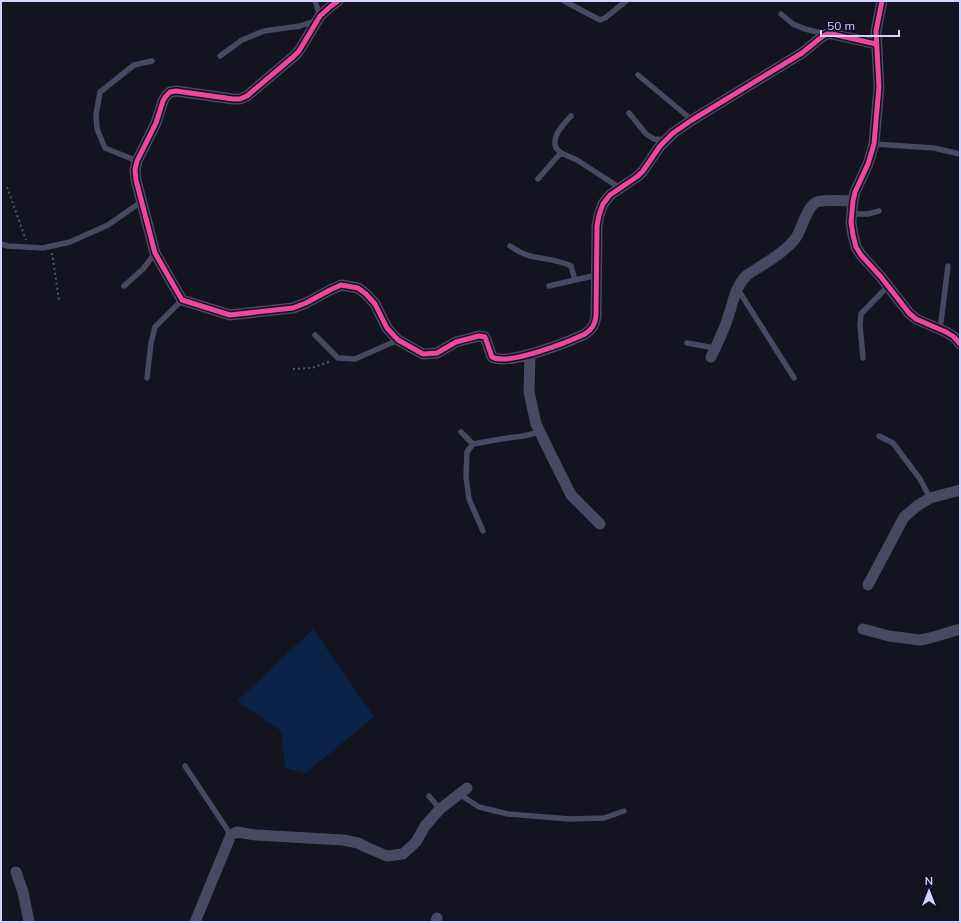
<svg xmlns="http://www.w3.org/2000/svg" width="961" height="923" viewBox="0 0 961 923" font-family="Mulish,sans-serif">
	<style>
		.water { fill: #092246 }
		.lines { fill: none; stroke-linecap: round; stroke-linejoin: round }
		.path { stroke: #475a68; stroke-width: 2; stroke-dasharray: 2 3; stroke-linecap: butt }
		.lane { stroke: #474861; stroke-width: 5.5 }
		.street { stroke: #474861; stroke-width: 11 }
		.cycleway-casing { stroke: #100d26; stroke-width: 8 }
		.cycleway { stroke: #ed469a; stroke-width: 5 }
	</style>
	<rect width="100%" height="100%" fill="#141320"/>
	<path class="water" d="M313 629 374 717 306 773 285 768 281 731 237 701Z"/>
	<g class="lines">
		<path class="path" d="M7 187 26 240
			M52 253 59 300
			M293 369 312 368 331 361"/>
		<path class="lane" d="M315 1 320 16
			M564 1 600 20 605 18 626 1
			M781 14 793 24 805 29 825 34
			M220 56 242 40 264 31 300 26 315 21
			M638 75 692 120
			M629 113 646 134 654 139 665 140
			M874 144 934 148 960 154
			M561 153C561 153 557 149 556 148 551 136 564 124 571 116
			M137 161 105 148 97 129 96 115 100 92 134 65 152 61
			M538 179 557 157 561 153 577 160 620 188
			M852 214H868L879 211
			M1 244 8 246 43 248 70 242 108 225 141 202
			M510 246C516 250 523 254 530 256 543 259 560 260 571 266L575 280
			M124 286 143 269 155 253
			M549 286 597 275
			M737 288 794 378
			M940 330 948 266
			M315 335 338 358 355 359 398 340
			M687 343 715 348
			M863 358 860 325 861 314 888 286
			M147 378 151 343 155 327 182 300
			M461 432 473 444
			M879 436 893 443 920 479 930 498
			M483 531 469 499 466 477 467 452 473 444 501 439 523 436 540 432
			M185 766 231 835
			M459 794 479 807 508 814 570 819 604 818 624 811
			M429 796 440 809"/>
		<path class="street" d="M338 1 331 6 320 16 299 51 293 57 247 96 240 99H233L176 91 170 92 166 96 163 101 156 123 137 161 135 170 136 180 155 253 182 300 230 315 293 308 306 303 330 290 341 285 358 288 366 294 375 304 387 328 398 340 423 354 437 353 456 342 479 336 485 337 492 357C508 366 568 342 585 334 592 329 595 325 596 316L597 226 599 215 603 204 610 195 638 176 643 171 660 146 673 133 692 120 802 53 823 36 827 34H832L876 44
			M882 1 876 31 879 87 874 144 868 164 855 192 853 201 851 222 853 235 856 247 861 255 881 277 909 313 916 319 946 332 954 337 960 344
			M530 354 529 392 536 424 549 451 571 495 600 524
			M711 357C717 344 724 331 728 317 734 301 734 288 747 275 762 265 788 251 797 236 802 227 808 205 817 202 824 199 845 201 853 201
			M868 585 904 517 917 506 930 498 960 490
			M863 629 889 636 920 640 930 638 960 629
			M16 872 23 892 29 922
			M195 922 231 835 237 832 256 835 343 840 358 843 368 848 387 856 403 854 416 842 425 826 440 809 467 788
			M436 922 437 918"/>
		<g class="cycleway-casing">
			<path id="cycleway" d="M338 1 331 6 320 16 299 51 293 57 247 96 240 99H233L176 91 170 92 166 96 163 101 156 123 137 161 135 170 136 180 155 253 182 300 230 315 293 308 306 303 330 290 341 285 358 288 366 294 375 304 387 328 398 340 423 354 437 353 456 342 479 336 485 337 492 357C508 366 568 342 585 334 592 329 595 325 596 316L597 226 599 215 603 204 610 195 638 176 643 171 660 146 673 133 692 120 802 53 823 36 827 34H832L876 44
				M882 1 876 31 879 87 874 144 868 164 855 192 853 201 851 222 853 235 856 247 861 255 881 277 909 313 916 319 946 332 954 337 960 344"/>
		</g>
		<use href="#cycleway" class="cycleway"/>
	</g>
	<rect width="961" height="923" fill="none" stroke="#d4d2ff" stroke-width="4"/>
	<g transform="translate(929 891)" stroke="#100d26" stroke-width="3" paint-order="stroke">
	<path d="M0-3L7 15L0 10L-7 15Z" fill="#d4d2ff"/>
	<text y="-6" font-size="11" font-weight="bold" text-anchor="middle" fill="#d4d2ff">N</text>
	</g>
	<path d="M821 30v6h78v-6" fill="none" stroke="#d4d2ff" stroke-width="2"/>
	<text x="827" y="30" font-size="12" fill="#d4d2ff" stroke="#100d26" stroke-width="3" paint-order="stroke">50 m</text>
</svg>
